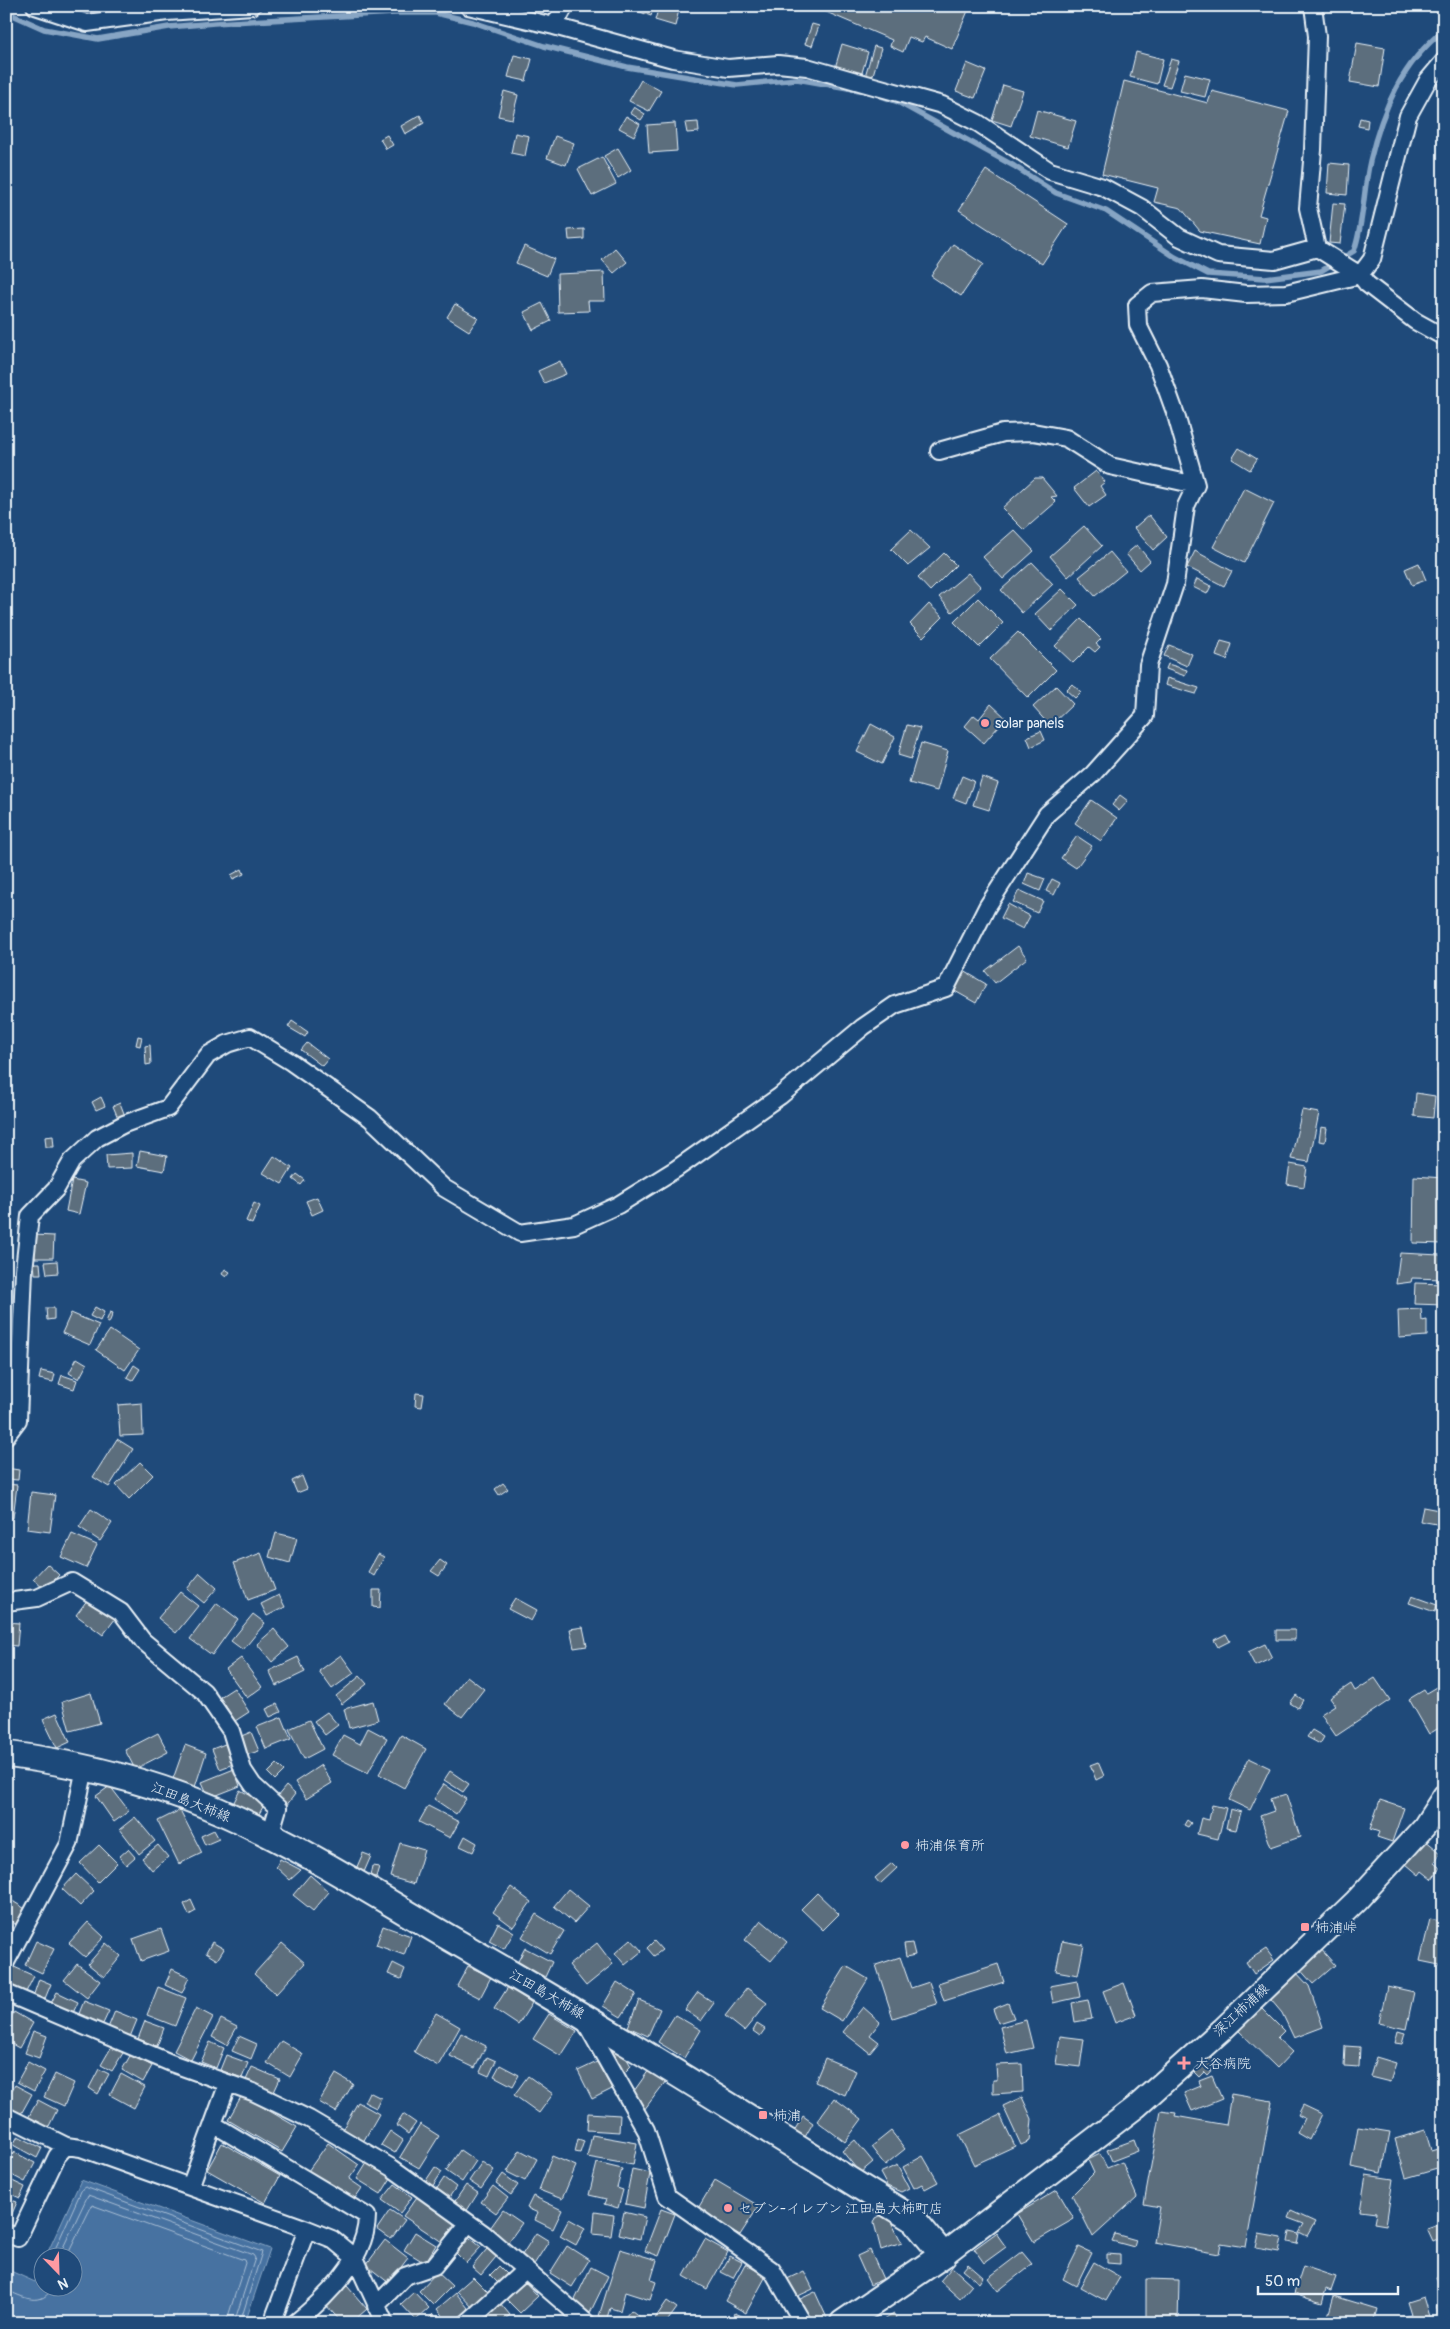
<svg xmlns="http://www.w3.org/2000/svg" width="1450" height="2329" viewBox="0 0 1450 2329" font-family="Pangolin,'Klee One',sans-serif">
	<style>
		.water { fill: #4772a1; stroke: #87a5c4 }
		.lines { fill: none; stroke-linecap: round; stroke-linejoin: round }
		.shore { stroke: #a8bed5; stroke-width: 1 }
		.stream { stroke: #87a5c4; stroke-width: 5.5 }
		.building { fill: #5b6e7d; stroke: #e8f1f8 }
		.minor-casing { stroke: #e8f1f8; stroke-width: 20 }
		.secondary-casing { stroke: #e8f1f8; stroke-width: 26 }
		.primary-casing { stroke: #e8f1f8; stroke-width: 29 }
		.minor { stroke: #1f4a7a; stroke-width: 16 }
		.secondary { stroke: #1f4a7a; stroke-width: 22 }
		.primary { stroke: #1f4a7a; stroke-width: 25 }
		.poi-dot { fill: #ff9aa2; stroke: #1f4a7a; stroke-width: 2 }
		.labels { text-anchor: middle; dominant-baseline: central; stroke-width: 4; stroke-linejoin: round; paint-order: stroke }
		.poi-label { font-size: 14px; fill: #e8f1f8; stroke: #1f4a7a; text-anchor: start }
		.street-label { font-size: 14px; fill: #e8f1f8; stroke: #1f4a7a }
	</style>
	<rect width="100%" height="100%" fill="#1f4a7a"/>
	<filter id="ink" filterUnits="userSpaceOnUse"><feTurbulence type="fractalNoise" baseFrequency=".02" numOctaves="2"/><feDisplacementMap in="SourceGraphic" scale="10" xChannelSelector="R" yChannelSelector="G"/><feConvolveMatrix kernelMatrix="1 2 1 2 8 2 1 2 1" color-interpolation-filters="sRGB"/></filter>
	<g filter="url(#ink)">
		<path class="water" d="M81 2180 270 2249 245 2323H6V2269L35 2282 42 2265V2286H72V2256H46Z"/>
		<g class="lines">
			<path class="shore" d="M52 2256 82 2189 85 2187 262 2252 240 2323
				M59 2256 88 2195 253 2255 255 2258 234 2323
				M67 2256 92 2205 244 2260 245 2263 226 2323
				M6 2290C23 2297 43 2309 53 2286"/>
			<path class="stream" d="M6 12 44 29 98 39 169 27 214 23 395 13H436L473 22 544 46 627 67 737 85 797 79 865 91
				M881 96 898 102 1014 166 1056 193 1106 211 1175 257 1208 274 1265 278 1321 271 1354 251C1364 222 1363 191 1370 161 1382 110 1402 63 1444 30"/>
		</g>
		<path class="building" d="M624 6H654L651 16Z
			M659 6H680L675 26 655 20Z
			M812 6H970L952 49 925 37 922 42 909 37 903 52 890 46 892 40Z
			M812 24 819 26 812 46 805 44Z
			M1357 43 1385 48 1379 87 1350 82Z
			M842 44 868 52 861 76 835 68Z
			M874 46 881 48 872 78 865 76Z
			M1136 52 1163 59 1157 84 1130 77Z
			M514 55 532 59 526 81 508 77Z
			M1171 59 1179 61 1170 87 1162 85Z
			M967 63 986 71 975 98 956 91Z
			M1185 73 1210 79 1205 97 1180 91Z
			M641 80 661 91 649 111 629 101Z
			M1124 81 1208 103 1212 91 1289 111 1259 215 1266 217 1260 244 1200 231 1181 208 1154 202 1158 188 1102 174Z
			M1003 85 1023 91 1011 126 992 120Z
			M504 91 518 95 512 119 498 116Z
			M634 107 645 114 641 120 630 113Z
			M1037 110 1076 121 1068 147 1030 136Z
			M420 115 424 123 405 134 401 126Z
			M626 116 640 124 634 136 619 128Z
			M1360 118 1368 120 1367 128 1358 126Z
			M698 122 699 132 687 133 685 123Z
			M675 123 677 151 649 153 647 125Z
			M515 133 529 136 525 156 511 153Z
			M387 135 393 145 386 149 380 139Z
			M555 136 574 143 566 165 547 158Z
			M618 148 631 170 618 178 604 156Z
			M602 157 616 184 592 196 578 169Z
			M1329 163 1349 165 1347 195 1327 193Z
			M986 170 1068 224 1042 264 959 210Z
			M1333 203 1345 204 1340 244 1329 243Z
			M584 229V239L569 240 568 230Z
			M953 244 983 264 961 296 931 276Z
			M524 246 554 259 547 276 516 263Z
			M615 248 627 262 614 273 602 260Z
			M604 272 605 301H588L589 311 558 312 557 274Z
			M542 303 551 321 533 330 524 312Z
			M455 304 478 318 469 331 447 317Z
			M560 361 566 374 544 383 538 371Z
			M1239 448 1257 459 1250 470 1232 459Z
			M1096 471 1105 482 1100 486 1106 495 1089 507 1074 488Z
			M1035 478H1042L1057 496 1051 497 1056 502 1024 530 1002 508Z
			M1244 488 1274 503 1244 563 1213 547Z
			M1149 515 1167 537 1153 550 1134 528Z
			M1084 526 1102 546 1068 577 1050 556Z
			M911 530 930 548 908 566 891 549Z
			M1014 530 1034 551 1003 579 983 557Z
			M1137 545 1150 561 1140 570 1126 554Z
			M1195 551 1232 571 1224 586 1187 567Z
			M1110 552 1126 571 1095 596 1079 577Z
			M944 553 956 565 930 591 918 578Z
			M1032 562 1053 584 1022 613 1001 590Z
			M1419 563 1426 580 1412 585 1405 569Z
			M968 573 981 587 952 612 939 597Z
			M1197 579 1211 586 1207 594 1193 587Z
			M1062 589 1078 605 1051 631 1035 614Z
			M978 598 1003 623 979 647 954 622Z
			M929 604 943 617 923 637 910 624Z
			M1081 619 1101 639 1096 644 1100 647 1095 652 1089 647 1073 663 1055 646Z
			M1018 632 1056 670 1028 698 990 659Z
			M1221 641 1232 644 1227 660 1216 656Z
			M1169 645 1192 654 1187 666 1164 656Z
			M1168 664 1187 670 1185 676 1166 669Z
			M1167 678 1199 688 1196 694 1165 685Z
			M1072 684 1081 692 1075 698 1066 690Z
			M1056 686 1073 704 1050 726 1033 707Z
			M991 704 1006 718 984 743 965 726 974 715 979 719Z
			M871 724 895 737 882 764 857 752Z
			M907 725 920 728 911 759 898 755Z
			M1041 731 1045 740 1031 747 1027 737Z
			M921 743 948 751 937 791 909 783Z
			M962 776 974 781 966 803 953 798Z
			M982 777 998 783 989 810 973 805Z
			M1120 795 1128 801 1119 811 1112 805Z
			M1091 800 1117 818 1101 841 1075 823Z
			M1077 836 1092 846 1076 868 1061 858Z
			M242 869 244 874 233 879 231 875Z
			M1028 873 1045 879 1040 891 1024 884Z
			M1052 879 1060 883 1054 895 1046 891Z
			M1019 890 1043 901 1037 913 1013 902Z
			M1008 904 1030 916 1023 929 1001 918Z
			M1018 946 1027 958 995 983 985 971Z
			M964 971 986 984 976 1003 953 990Z
			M292 1021 308 1032 305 1037 288 1027Z
			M138 1036 142 1037 140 1046 136 1045Z
			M307 1043 328 1059 322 1066 301 1050Z
			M1441 1044H1444V1073L1437 1072Z
			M150 1045 151 1064 146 1065 145 1046Z
			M1416 1093 1435 1096 1433 1118 1414 1116Z
			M101 1097 105 1106 96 1110 92 1102Z
			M1441 1097 1444 1098V1122L1439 1121Z
			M120 1103 125 1116 118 1118 113 1106Z
			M1302 1110 1319 1113 1309 1162 1291 1159Z
			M1439 1126 1444 1127V1136H1438Z
			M1321 1127 1327 1128 1325 1142 1319 1141Z
			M53 1136 54 1147H46L45 1137Z
			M140 1151 167 1156 164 1171 137 1166Z
			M132 1153V1168L107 1169 106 1155Z
			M274 1156 292 1168 282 1184 263 1173Z
			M1290 1164 1307 1167 1304 1187 1287 1184Z
			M297 1174 305 1180 301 1185 293 1179Z
			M1414 1176 1444 1178V1244L1413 1243Z
			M72 1180 86 1183 79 1214 66 1211Z
			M317 1197 323 1210 312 1215 306 1201Z
			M254 1203 260 1206 252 1224 246 1221Z
			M34 1235 54 1236 53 1258H35Z
			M1400 1253 1440 1255 1444 1257V1279L1412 1278 1411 1282 1396 1284Z
			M57 1261 58 1273 47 1274 45 1262Z
			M34 1263H40L41 1274H35Z
			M225 1269 230 1272 226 1277 222 1274Z
			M1415 1283 1444 1284V1305L1414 1304Z
			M95 1307 104 1312 100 1321 90 1316Z
			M46 1308H54V1319L47 1320Z
			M1421 1309 1422 1321 1427 1320V1336L1399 1338 1398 1310Z
			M110 1312 113 1313 109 1323 106 1322Z
			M71 1313 99 1325 90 1345 62 1333Z
			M110 1330 139 1350 125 1370 96 1350Z
			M77 1358 87 1364 79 1379 69 1373Z
			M134 1365 140 1369 133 1380 127 1377Z
			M41 1371 55 1374 53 1382 39 1379Z
			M62 1375 77 1380 74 1389 59 1384Z
			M416 1393 424 1394 422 1407 415 1406Z
			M142 1403 143 1435 120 1436 118 1405Z
			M117 1439 133 1449 109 1487 93 1477Z
			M140 1462 153 1475 129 1499 116 1485Z
			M6 1468 19 1470 18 1480 6 1479Z
			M302 1476 307 1489 297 1493 292 1481Z
			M503 1483 508 1489 499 1495 495 1489Z
			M6 1484 17 1485 13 1518 6 1517Z
			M31 1492 55 1495 50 1532 27 1529Z
			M1423 1507 1444 1511 1442 1525 1420 1521Z
			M91 1509 112 1523 100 1541 79 1527Z
			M276 1533 297 1538 290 1563 269 1557Z
			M72 1534 97 1545 86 1568 61 1557Z
			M261 1553 275 1590 248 1600 234 1563Z
			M378 1554 384 1557 374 1576 368 1572Z
			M440 1560 447 1565 439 1576 431 1571Z
			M47 1564 59 1575 45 1590 33 1579Z
			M200 1573 217 1588 204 1603 187 1589Z
			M373 1590H381L380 1608 373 1607Z
			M180 1592 198 1606 176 1633 158 1618Z
			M279 1595 285 1607 267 1616 261 1604Z
			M1412 1596 1437 1605 1435 1612 1409 1603Z
			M515 1598 537 1610 531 1621 508 1609Z
			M88 1599 115 1619 103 1635 76 1615Z
			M217 1603 238 1619 212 1655 190 1639Z
			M253 1614 265 1623 243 1650 231 1641Z
			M6 1622 19 1623 17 1646 6 1645Z
			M583 1627 587 1646 574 1648 570 1629Z
			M274 1629 289 1647 272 1662 257 1644Z
			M1276 1630H1295V1640H1276Z
			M1226 1634 1230 1641 1218 1647 1214 1640Z
			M1265 1644 1272 1658 1255 1666 1248 1652Z
			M341 1655 354 1673 332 1689 319 1671Z
			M298 1657 305 1672 276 1686 269 1671Z
			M241 1658 262 1687 247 1698 226 1669Z
			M360 1676 367 1684 342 1704 336 1696Z
			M467 1676 484 1689 462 1717 445 1704Z
			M1375 1678 1390 1700 1336 1736 1321 1714 1335 1705 1330 1698 1351 1684 1355 1691Z
			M1443 1683 1444 1725 1429 1734 1409 1699 1424 1690 1426 1693Z
			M234 1688 249 1712 235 1721 220 1697Z
			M91 1693 100 1723 70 1731 62 1702Z
			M1296 1695 1303 1700 1298 1708 1290 1703Z
			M373 1701 378 1720 349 1728 344 1709Z
			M277 1704 281 1712 270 1717 266 1709Z
			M327 1712 338 1725 325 1735 314 1721Z
			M57 1713 70 1742 57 1748 43 1719Z
			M282 1717 291 1739 266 1749 257 1727Z
			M309 1720 323 1749 304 1759 289 1729Z
			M368 1728 387 1738 368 1773 332 1755 343 1735 360 1744Z
			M1312 1730 1324 1737 1320 1744 1307 1737Z
			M251 1732 259 1751 246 1755 239 1737Z
			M158 1733 168 1752 135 1769 125 1750Z
			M401 1735 426 1749 404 1788 379 1774Z
			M225 1744 233 1764 220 1769 212 1749Z
			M185 1745 206 1753 195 1787 173 1779Z
			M1249 1758 1270 1768 1250 1810 1229 1800Z
			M1098 1762 1104 1776 1096 1780 1090 1765Z
			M277 1764 284 1771 275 1780 268 1773Z
			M321 1765 332 1783 306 1799 295 1782Z
			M234 1769 240 1786 217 1795 206 1791 202 1782Z
			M450 1771 469 1784 463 1792 444 1780Z
			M444 1784 466 1799 456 1814 434 1799Z
			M110 1786 129 1811 114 1822 96 1796Z
			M286 1786 295 1794 286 1806 276 1798Z
			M240 1790 265 1803 258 1816 233 1804Z
			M1286 1794 1300 1837 1271 1847 1260 1816 1274 1811 1270 1799Z
			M1380 1800 1404 1808 1392 1842 1377 1837 1379 1832 1370 1829Z
			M1212 1805 1226 1808 1218 1839 1197 1834 1201 1818 1209 1820Z
			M428 1806 459 1822 450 1838 419 1822Z
			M1230 1809 1241 1812 1236 1830 1226 1828Z
			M180 1810 202 1853 179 1864 158 1821Z
			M135 1817 155 1841 139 1854 120 1829Z
			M1187 1820 1191 1823 1188 1827 1184 1825Z
			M214 1830 219 1839 205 1845 201 1836Z
			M465 1836 477 1843 473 1852 460 1846Z
			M1425 1840 1441 1853 1434 1863 1440 1868 1432 1879 1422 1871 1419 1875 1406 1864Z
			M400 1843 424 1850 414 1884 390 1877Z
			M99 1845 117 1863 98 1882 80 1863Z
			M158 1845 168 1857 152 1870 142 1858Z
			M128 1849 135 1857 126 1865 119 1857Z
			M363 1853 371 1856 364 1872 356 1869Z
			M280 1859 301 1870 290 1880 276 1867Z
			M892 1863 897 1868 880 1884 875 1878Z
			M6 1864 13 1869 6 1878Z
			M372 1866 379 1867 376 1877 370 1876Z
			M76 1874 94 1891 80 1906 62 1889Z
			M310 1875 329 1892 313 1911 293 1895Z
			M511 1887 531 1902 513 1927 493 1912Z
			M568 1889 589 1906 574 1923 554 1906Z
			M817 1893 839 1914 823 1930 801 1909Z
			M6 1897 27 1910 17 1925 6 1918Z
			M191 1900 196 1911 189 1915 184 1904Z
			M536 1914 564 1931 550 1954 522 1937Z
			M1430 1919 1444 1922V1966L1420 1961Z
			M761 1920 787 1942 771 1961 745 1940Z
			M88 1922 104 1937 85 1957 69 1943Z
			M6 1923 12 1927 6 1936Z
			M498 1923 514 1932 504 1949 489 1941Z
			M383 1926 411 1936 404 1955 376 1945Z
			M161 1929 169 1951 141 1961 133 1939Z
			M631 1939 642 1951 625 1965 615 1953Z
			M36 1941 54 1949 42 1973 25 1965Z
			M654 1941 662 1950 654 1956 647 1948Z
			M1062 1941 1084 1945 1078 1975 1056 1971Z
			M212 1942 224 1949 217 1960 206 1953Z
			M106 1943 121 1956 104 1977 88 1964Z
			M282 1943 305 1963 276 1994 254 1974Z
			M597 1943 613 1964 586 1986 569 1965Z
			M912 1943 915 1955 906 1957 904 1944Z
			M1319 1947 1335 1965 1313 1984 1297 1966Z
			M525 1948 552 1962 545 1977 517 1963Z
			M1266 1949 1274 1960 1254 1974 1246 1962Z
			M900 1957 911 1988 929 1982 937 2004 893 2018 876 1965Z
			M393 1963 405 1969 401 1979 388 1974Z
			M77 1964 100 1981 87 1998 64 1980Z
			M998 1964 1004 1982 944 2001 938 1983Z
			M12 1966 34 1976 25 1994 6 1985V1978Z
			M468 1966 491 1977 480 1998 457 1986Z
			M846 1966 868 1979 842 2021 820 2008Z
			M172 1969 189 1977 182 1993 165 1985Z
			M1294 1970 1309 1986 1323 2027 1294 2038 1282 2013 1266 1994Z
			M39 1979 51 1984 44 2001 33 1997Z
			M1077 1981 1080 1997 1053 2003 1050 1986Z
			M617 1982 636 1994 621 2017 603 2006Z
			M1124 1983 1136 2015 1115 2023 1103 1991Z
			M1387 1986 1414 1992 1406 2029 1379 2023Z
			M158 1987 186 1998 175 2026 147 2015Z
			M508 1987 532 2003 518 2025 494 2009Z
			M747 1988 767 2003 744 2031 725 2016Z
			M57 1992 78 2002 72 2015 50 2005Z
			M698 1992 714 2003 701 2021 685 2010Z
			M639 2000 660 2009 648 2036 628 2027Z
			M1088 2000 1092 2019 1075 2022 1072 2003Z
			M84 2001 109 2011 102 2026 78 2016Z
			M1008 2003 1014 2018 998 2023 993 2009Z
			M863 2007 880 2022 870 2035 879 2042 870 2053 843 2032Z
			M1260 2007 1284 2031 1277 2038 1292 2052 1277 2068 1237 2029Z
			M196 2008 213 2017 191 2060 174 2051Z
			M115 2011 137 2020 130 2037 108 2028Z
			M14 2012 33 2023 19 2048 6 2041V2026Z
			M436 2013 460 2027 438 2066 414 2052Z
			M549 2014 577 2031 561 2056 533 2039Z
			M675 2015 701 2030 684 2058 658 2042Z
			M221 2019 237 2027 227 2045 212 2037Z
			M1026 2020 1033 2048 1007 2054 1000 2027Z
			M145 2021 164 2028 157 2046 138 2039Z
			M757 2024 765 2029 760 2036 753 2031Z
			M33 2031 47 2036 39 2058 25 2053Z
			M1398 2031 1405 2033 1402 2044 1395 2043Z
			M461 2033 486 2046 475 2068 450 2056Z
			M239 2036 257 2044 251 2059 232 2051Z
			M1060 2036 1084 2039 1080 2067 1056 2064Z
			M281 2041 303 2054 290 2077 267 2063Z
			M210 2042 224 2048 216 2068 201 2062Z
			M112 2046 123 2053 112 2071 101 2065Z
			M1345 2046 1360 2047 1359 2067 1344 2066Z
			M620 2047 631 2066 622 2075 610 2052Z
			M131 2054 152 2066 143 2082 122 2070Z
			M226 2055 248 2063 242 2078 220 2070Z
			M1209 2055 1218 2063 1207 2075 1204 2072 1199 2077 1193 2071Z
			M487 2057 496 2061 489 2076 480 2072Z
			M1376 2057 1396 2063 1390 2082 1370 2077Z
			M825 2058 856 2071 845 2095 815 2082Z
			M28 2062 45 2071 34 2091 17 2082Z
			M597 2062 612 2089 592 2099 578 2071Z
			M1022 2064 1023 2092 993 2094V2080H997L996 2065Z
			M500 2065 519 2075 513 2086 494 2076Z
			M252 2067 280 2079 274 2092 246 2080Z
			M99 2069 109 2074 98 2094 89 2088Z
			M649 2070 666 2081 644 2110 634 2091Z
			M55 2074 74 2083 64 2106 44 2097Z
			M121 2074 145 2087 134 2108 110 2095Z
			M336 2074 353 2084 336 2112 319 2102Z
			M528 2076 553 2094 539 2113 514 2095Z
			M1212 2076 1222 2099 1192 2111 1184 2093 1201 2086 1199 2081Z
			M15 2085 32 2094 21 2114 6 2106V2100Z
			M369 2092 381 2098 376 2108 364 2102Z
			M1231 2094 1272 2101 1246 2247 1221 2243 1219 2254 1154 2242 1160 2207 1144 2204 1161 2111 1176 2113 1175 2116 1226 2125Z
			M242 2095 297 2127 282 2152 228 2120Z
			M1022 2097 1032 2119 1030 2141 1021 2145 1003 2106Z
			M834 2098 862 2119 845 2142 817 2121Z
			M38 2100 57 2110 48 2128 28 2118Z
			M358 2102 379 2114 363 2142 342 2130Z
			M1303 2105 1322 2114 1309 2140 1297 2133 1304 2118 1298 2115Z
			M588 2113 620 2115 619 2132 587 2130Z
			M403 2114 416 2123 408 2134 396 2125Z
			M1000 2115 1015 2146 974 2165 959 2135Z
			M803 2116 813 2123 805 2137 794 2131Z
			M420 2124 439 2136 419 2168 400 2157Z
			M1358 2127 1390 2132 1382 2173 1351 2167Z
			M1425 2130 1431 2150 1444 2146V2167L1406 2178 1395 2139Z
			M390 2131 403 2140 395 2153 381 2145Z
			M891 2131 905 2149 885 2165 871 2147Z
			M592 2135 637 2143 633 2165 587 2157Z
			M18 2136 42 2148 37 2158 13 2145Z
			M578 2139 584 2141 580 2153 575 2152Z
			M855 2140 873 2162 860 2173 842 2151Z
			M1134 2140 1138 2151 1112 2161 1107 2150Z
			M222 2143 280 2176 265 2203 207 2170Z
			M328 2143 359 2165 349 2179 362 2188 353 2201 308 2171Z
			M10 2150 35 2163 25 2182 6 2172V2158Z
			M460 2150 476 2161 462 2182 446 2171Z
			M520 2150 537 2159 525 2181 507 2172Z
			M1100 2154 1107 2168 1122 2162 1137 2197 1093 2237 1072 2195 1094 2173 1088 2160Z
			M552 2156 576 2166 562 2199 539 2190Z
			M923 2156 938 2182 925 2189 922 2184 914 2188 903 2167Z
			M482 2162 494 2170 481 2189 469 2181Z
			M367 2163 391 2178 381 2194 357 2179Z
			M597 2163 622 2169 617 2188 623 2190 618 2208 604 2204 606 2199 589 2195Z
			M897 2165 909 2188 901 2192 887 2186 880 2173Z
			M435 2167 442 2172 432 2187 425 2182Z
			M632 2169 650 2173 644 2208 625 2204Z
			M503 2174 518 2185 511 2195 496 2184Z
			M1366 2175 1393 2179 1386 2225 1374 2223 1376 2213 1360 2211Z
			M6 2178 25 2187 20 2198 6 2192Z
			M444 2178 456 2187 448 2199 436 2190Z
			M715 2180 759 2206 740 2235 697 2210Z
			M395 2184 412 2197 400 2213 382 2200Z
			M466 2185 478 2193 466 2212 453 2204Z
			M493 2186 508 2198 496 2213 481 2202Z
			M1057 2190 1074 2219 1034 2242 1017 2214Z
			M533 2196 562 2210 553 2229 535 2220 538 2213 527 2208Z
			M417 2197 455 2223 442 2242 403 2216Z
			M6 2198 17 2202 11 2216 6 2214Z
			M661 2209 675 2214 659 2256 645 2251Z
			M390 2210 405 2220 391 2239 377 2229Z
			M503 2210 522 2223 507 2244 488 2231Z
			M1291 2211 1315 2222 1307 2236 1299 2232 1304 2224 1288 2218Z
			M595 2212 614 2215 611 2236 593 2234Z
			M624 2212 645 2217 640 2239 619 2234Z
			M882 2215 889 2218 902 2243 881 2250 874 2223 876 2218Z
			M569 2219 585 2228 576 2245 560 2236Z
			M1444 2223V2237L1433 2242 1427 2229Z
			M1290 2231 1299 2233 1297 2244 1288 2242Z
			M415 2232 436 2245 425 2263 404 2250Z
			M536 2233 549 2241 533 2266 520 2258Z
			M996 2233 1006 2247 984 2263 974 2249Z
			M1115 2234 1136 2240 1134 2247 1112 2241Z
			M1259 2234 1282 2238 1279 2252 1256 2248Z
			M470 2238 481 2247 466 2263 456 2253Z
			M705 2239 728 2252 707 2289 684 2276Z
			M385 2240 408 2258 389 2283 366 2265Z
			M567 2246 589 2260 572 2287 550 2273Z
			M1079 2247 1092 2253 1076 2286 1063 2279Z
			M487 2249 496 2257 481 2275 472 2267Z
			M620 2249 657 2260 651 2280 656 2282 650 2300 625 2292 620 2311 610 2308 607 2318 599 2316Z
			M870 2250 883 2279 870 2285 857 2256Z
			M1022 2252 1032 2264 998 2291 988 2278Z
			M1107 2254 1120 2255V2264L1107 2263Z
			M730 2256 742 2262 733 2278 721 2272Z
			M1094 2262 1120 2277 1106 2301 1080 2287Z
			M745 2264 766 2276 746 2313 725 2301Z
			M968 2264 983 2277 979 2283 963 2270Z
			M499 2266 510 2277 501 2286 490 2275Z
			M1303 2266 1336 2277 1331 2291 1326 2289 1322 2303 1294 2294Z
			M591 2267 608 2276 590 2313 573 2304Z
			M952 2267 972 2285 960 2299 940 2281Z
			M804 2271 813 2289 794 2298 785 2280Z
			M437 2272 452 2286 433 2305 419 2291Z
			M1444 2273V2293H1443L1436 2277Z
			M473 2277 490 2294 474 2309 457 2291Z
			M1146 2279 1179 2280 1178 2323H1146Z
			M523 2280 538 2296 520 2313 505 2298Z
			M347 2286 367 2309 351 2323H342L326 2305Z
			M414 2292 429 2308 416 2320 401 2304Z
			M815 2292 827 2318 818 2323H808L798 2300Z
			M456 2293 472 2313 460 2323H448L437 2309Z
			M1334 2296 1377 2309 1373 2323H1352L1328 2316Z
			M1423 2297 1431 2323H1403L1401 2318 1411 2315 1407 2302Z
			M667 2301 677 2308 666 2323H652Z
			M500 2303 510 2315 500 2323H489L484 2316Z
			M1444 2304V2323H1442L1436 2307Z
			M631 2310 646 2322V2323H620Z
			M735 2313 744 2317 742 2322 733 2318Z
			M433 2314 441 2323H424Z
			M894 2314 898 2323H877Z
			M315 2315 322 2323H307Z
			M755 2316 768 2323H751Z
			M724 2318 733 2323H721Z"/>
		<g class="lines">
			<g class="minor-casing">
				<path id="minor" d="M35 6 87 23 167 12 252 6
					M468 6 554 26 673 59 728 68 778 64 807 67 863 83 942 105 978 123 1050 171 1103 187 1142 208 1179 237 1218 255 1274 260 1317 248
					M1313 6 1317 36 1313 150 1308 208 1317 248 1360 275 1367 284 1415 321 1444 337
					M554 26 565 6
					M939 451 1003 433 1033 432 1066 438 1110 466 1196 485
					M6 1436 18 1420 24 1270 30 1216 56 1189 72 1161 97 1138 124 1124 168 1108 208 1055 227 1044 250 1037 291 1062 370 1118 444 1188 520 1233 574 1225 618 1205 676 1169 780 1096 863 1027 895 1005 946 988 987 907 1047 814 1093 774 1145 716 1148 665 1175 584 1186 506 1196 485 1176 415 1158 365 1138 325 1137 305 1152 293 1202 289 1246 294 1286 293 1360 275 1372 259 1408 116 1428 80 1444 61
					M6 1602 37 1598 72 1582 121 1612 143 1641 204 1692 231 1731 243 1770 253 1785 278 1808 270 1835
					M6 1962 69 1844 85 1768
					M6 1993 171 2063 253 2092 309 2119 392 2168 484 2234 587 2323
					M583 2018 646 2130 667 2196 772 2270 803 2323
					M6 2116 66 2146
					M213 2124 367 2216C367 2259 326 2298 295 2323
					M190 2187 228 2083
					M6 2233 18 2238 57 2156 66 2146 81 2148 307 2229
					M376 2306 405 2276 434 2266 468 2224
					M275 2323V2315L307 2229 332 2239 355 2258 385 2323
					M467 2323 525 2270"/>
			</g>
			<g class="secondary-casing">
				<path id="secondary" d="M943 2255 1136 2107 1223 2029 1356 1901 1424 1827 1444 1796"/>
			</g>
			<g class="primary-casing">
				<path id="primary" d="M6 1754C66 1762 125 1775 182 1796 280 1832 369 1892 460 1944 613 2032 763 2127 914 2220L943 2255 843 2323"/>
			</g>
			<use href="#minor" class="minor"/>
			<use href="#secondary" class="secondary"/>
			<use href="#primary" class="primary"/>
		</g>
	</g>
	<g class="poi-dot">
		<circle cx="985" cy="723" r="5"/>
		<circle cx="905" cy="1845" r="5"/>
		<rect x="1300" y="1922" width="10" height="10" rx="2.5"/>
		<path d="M1181.5 2055.5h5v5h5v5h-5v5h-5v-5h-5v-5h5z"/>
		<rect x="758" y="2110" width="10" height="10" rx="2.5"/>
		<circle cx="728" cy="2208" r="5"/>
	</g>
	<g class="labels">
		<g class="poi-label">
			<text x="995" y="723">solar panels</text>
			<text x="915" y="1845">柿浦保育所</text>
			<text x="1315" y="1927">柿浦峠</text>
			<text x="1195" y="2063">大谷病院</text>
			<text x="773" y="2115">柿浦</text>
			<text x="738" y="2208">セブン-イレブン 江田島大柿町店</text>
		</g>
		<g class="street-label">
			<text transform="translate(191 1802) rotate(22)">江田島大柿線</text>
			<text transform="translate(547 1994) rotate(30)">江田島大柿線</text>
			<text transform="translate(1241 2010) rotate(-43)">深江柿浦線</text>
		</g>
	</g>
	<rect width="1450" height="2329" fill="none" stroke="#1f4a7a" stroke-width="25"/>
	<rect x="12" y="12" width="1425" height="2304" fill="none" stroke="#e8f1f8" stroke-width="2" filter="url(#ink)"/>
	<g transform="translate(58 2272) rotate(157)"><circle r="24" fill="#1f4a7a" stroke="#6f8dac"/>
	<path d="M0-4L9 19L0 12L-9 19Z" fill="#ff9aa2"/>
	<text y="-8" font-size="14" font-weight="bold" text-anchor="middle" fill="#e8f1f8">N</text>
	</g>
	<path d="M1258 2286v8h140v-8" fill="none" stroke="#e8f1f8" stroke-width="2.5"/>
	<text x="1265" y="2286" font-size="15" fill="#e8f1f8" stroke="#1f4a7a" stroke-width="4" paint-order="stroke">50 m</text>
</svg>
